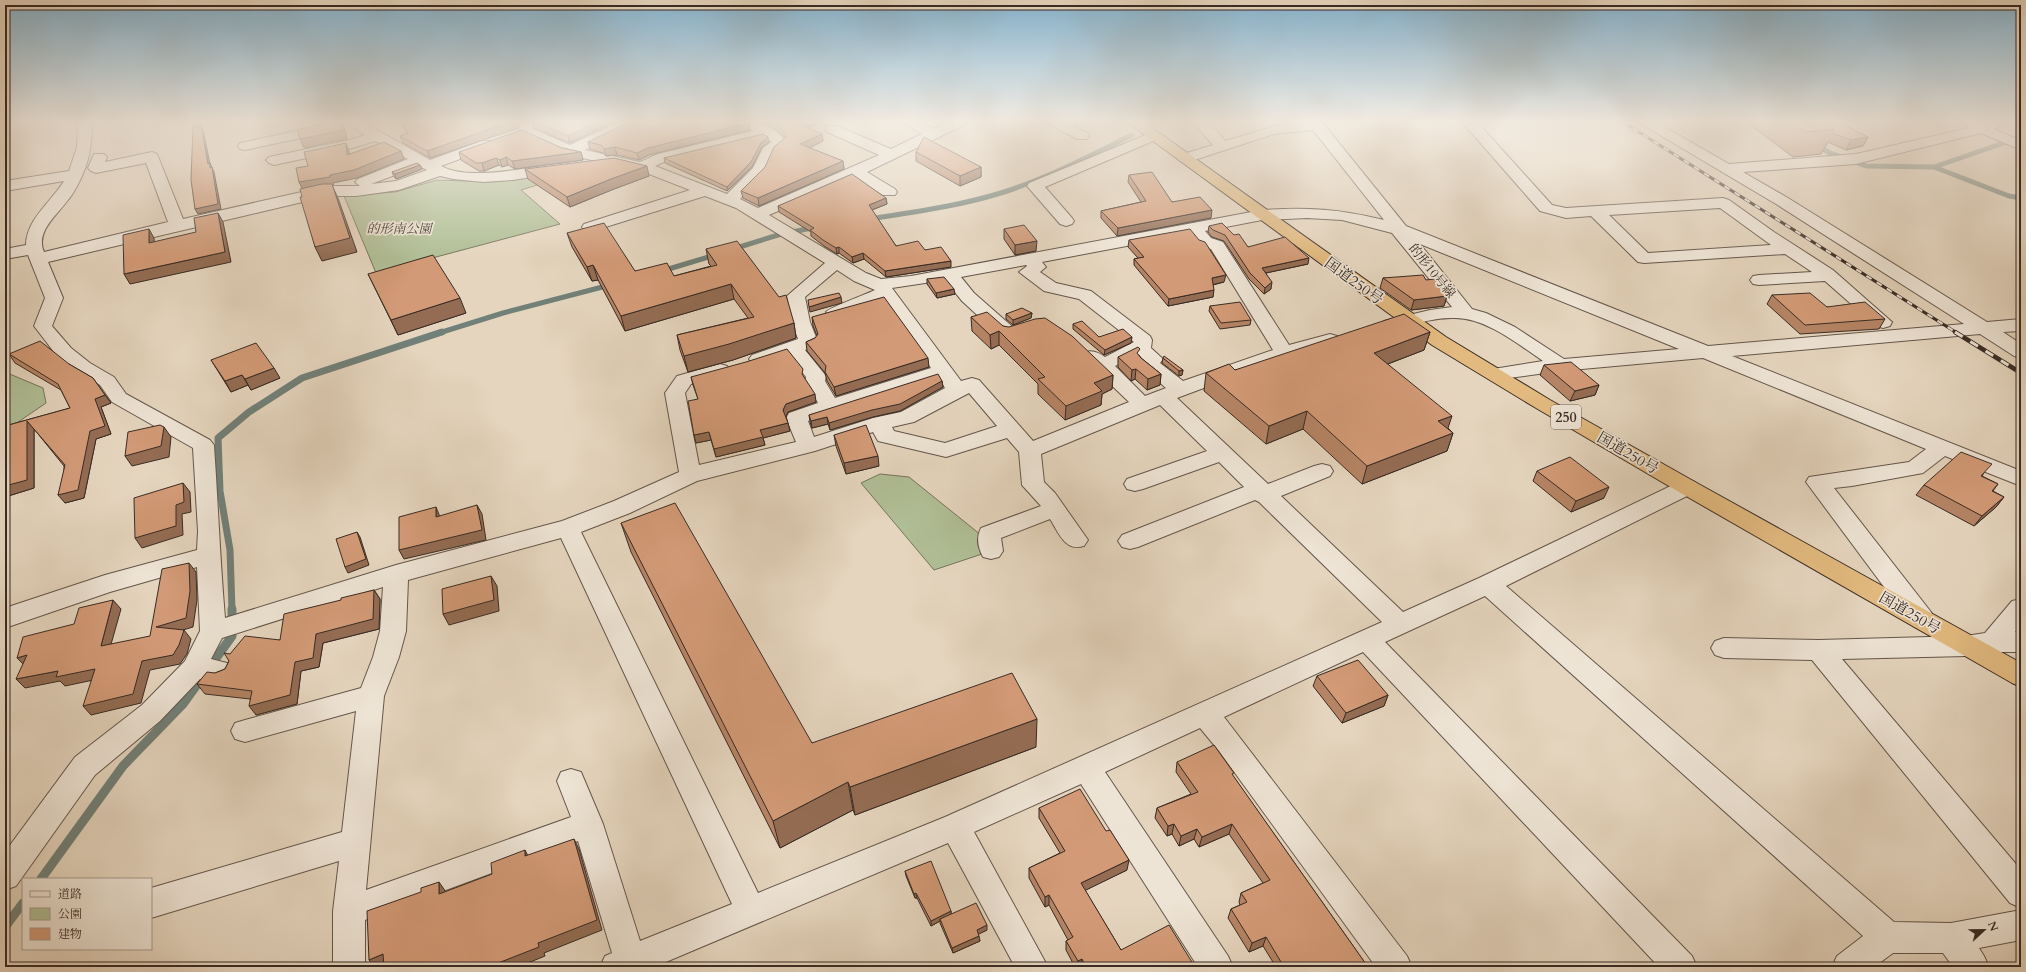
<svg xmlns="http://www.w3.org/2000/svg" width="2026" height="972" viewBox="0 0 2026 972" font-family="Cardo,'Noto Serif JP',serif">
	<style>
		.green { fill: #b0be95; stroke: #74745c }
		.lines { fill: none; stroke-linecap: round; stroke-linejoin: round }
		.stream-far2 { stroke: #718078; stroke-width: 5 }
		.stream-far1 { stroke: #718078; stroke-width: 7 }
		.stream { stroke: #718078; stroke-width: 9 }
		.minor-casing { stroke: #64564a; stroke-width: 2 }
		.highway-casing { stroke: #392b24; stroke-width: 2 }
		.minor { fill: #eee4d5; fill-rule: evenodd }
		.highway { fill: #e2ba7f; fill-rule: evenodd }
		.rail-far1-casing { stroke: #392b24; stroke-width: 3 }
		.rail-casing { stroke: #392b24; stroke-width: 4.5 }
		.rail-far1 { stroke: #eee4d5; stroke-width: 2; stroke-dasharray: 6; stroke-linecap: butt }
		.rail { stroke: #eee4d5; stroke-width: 3; stroke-dasharray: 9; stroke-linecap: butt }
		.wall { fill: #b58465; stroke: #392b24 }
		.shaded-wall { fill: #936c53; stroke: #392b24 }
		.building { fill: #d29a76; stroke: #392b24 }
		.labels { text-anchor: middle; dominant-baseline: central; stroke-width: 3.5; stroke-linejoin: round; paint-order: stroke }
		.far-park-label { font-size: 13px; font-style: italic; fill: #51483b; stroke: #eee4d5 }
		.far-street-label { font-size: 13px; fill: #392b24; stroke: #eee4d5 }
		.shield { fill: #eee4d5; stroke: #6f6259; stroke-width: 1 }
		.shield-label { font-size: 14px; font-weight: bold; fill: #392b24 }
		.street-label { font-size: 15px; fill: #392b24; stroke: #eee4d5 }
	</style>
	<rect width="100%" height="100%" fill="#e5d5be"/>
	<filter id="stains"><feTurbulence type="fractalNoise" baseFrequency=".005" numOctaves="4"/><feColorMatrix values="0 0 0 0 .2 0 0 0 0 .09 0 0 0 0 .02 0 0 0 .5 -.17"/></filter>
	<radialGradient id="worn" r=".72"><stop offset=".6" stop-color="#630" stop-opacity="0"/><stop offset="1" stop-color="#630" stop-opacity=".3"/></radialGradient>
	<path class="green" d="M541 176 547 182 521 190 560 224 376 273 344 196 395 192 437 180 493 182Z
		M5 372 43 388 46 403 5 431Z
		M880 474 909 477 981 535 985 553 934 570 861 483Z"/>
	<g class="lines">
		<path class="stream-far2" d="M1153 123 1155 122
			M1816 145 1830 153 1866 166 1934 167 2009 196 2021 198
			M1934 167 2021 137
			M869 219C914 212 960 206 1004 192 1048 178 1090 156 1132 135
			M733 249 778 235 816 227
			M662 271 715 255
			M439 333 503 313 610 285"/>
		<path class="stream-far1" d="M232 610 230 550 220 491 218 438 249 412 302 378 442 332"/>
		<path class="stream" d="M41 879 123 766 183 704 232 636V609
			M5 927 23 903"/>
		<g class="minor-casing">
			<path id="minor" d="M78 122H92C92 141 90 159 82 176 78 184 74 193 68 200 57 215 35 232 44 252L168 222 146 163 96 173 91 171 88 168 94 154H104L107 157 105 162 152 152 157 154 183 219 328 186H360L355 182 358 179 408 159 375 141 349 149 274 165 269 163 266 160 269 157 346 141 365 135 345 122H363L430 160 482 141H492L494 144 492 147 441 166C468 181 527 168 557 163L562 165 565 168 562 171 557 173 513 180 483 182 453 179 440 176 399 190 356 196H328L48 262 63 298 52 326 71 348 90 363 114 377 126 394 210 440 214 445C218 503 220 560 225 618L396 565 562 521 614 501 679 472 665 393 677 376 720 364 727 366 730 370 727 374 691 384 685 393 699 465 796 442 786 418 789 413 818 403 805 381 806 377 789 355 759 365 752 363 749 359 752 355 798 339 792 322 787 296 825 263 736 208 705 196 596 230 590 232 584 230 582 227 584 224 690 190 644 172 565 154 521 134 519 131V122H533V129L570 145 619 122H639L637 125 585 150 640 162 658 154 753 131 746 125 748 122C762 122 779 130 787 143L774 153 765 173 740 199 758 208 879 155 827 132 825 129 827 126H837L891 149 922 134 903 122H922L934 129 947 122H966L964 125 867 172 895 189 897 192 895 195H883L854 178 769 215 866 273 881 279 911 276 1262 210C1309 207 1339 209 1384 220L1313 130 1274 134 1185 163 1180 161 1177 158 1180 155 1213 145 1197 127 1199 124C1211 121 1218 133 1225 141L1283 124 1322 122 1406 226 1708 346 1964 324 1776 204 1638 122H1656L1729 164 1856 154 1969 128 1967 125 1969 122H2004L1994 129 2021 141V150L1981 133 1856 164 1743 172 1788 198 1987 322 2021 319V331L2003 332 2021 344V358L2014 356 1980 334 1732 356 2021 471V486L1945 456 1923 473 1852 486 1834 488 1931 612 1934 619 1931 626 1922 629 1913 626 1806 482 1809 477 1909 462 1926 449 1703 358 1560 371 1494 380 1487 378 1484 374 1487 370 1543 361C1518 344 1486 318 1455 318 1433 317 1412 325 1391 331L1384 329 1382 325 1384 321 1430 310 1452 307 1392 233 1342 220 1307 218 1262 220 1205 231 1211 238 1223 242 1289 345 1330 334 1337 336 1339 340 1337 344 1260 367 1177 398 1268 484 1314 466 1322 464 1330 466 1333 471 1330 476 1281 496 1403 612 1479 578 1679 482 1687 479 1695 482 1698 487 1695 492 1506 586 1894 922 1951 923 2021 910V940L1979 948 1984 956 1989 967H1953L1943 953H1893L1874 967H1832L1837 956 1863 936 1485 596 1385 642 1692 956 1697 967H1659L1363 652 1224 717 1407 956 1412 967H1376L1219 751 1200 728 1105 772 1228 956 1233 967H1198L1081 784 974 832 1048 967H1015L948 843 654 967H600L605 956 612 953 578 841 365 920V967H333V911L339 861 151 918V888L342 832 356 711 245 742 235 739 231 731 235 723 245 720 361 688 373 657 380 631 383 587 222 638 211 659 231 664 235 671 231 678 222 681 200 679 160 721 95 775 16 886 5 890V852L75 757 142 705 185 661 200 631 197 567 110 592 5 628V608L105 575 197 550 198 531 193 448 112 402 100 385 76 371 57 356 34 326 45 298 28 255 5 259V249L26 245C26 220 51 202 64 181L5 191V181L69 171 77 147ZM764 137 772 142 763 148 753 168 727 194 655 166 668 160ZM419 166 427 170 396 181 371 184ZM1190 234 1199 246 1211 249 1273 350 1183 381 1160 363 1163 359 1151 348 1152 340 1150 336 1091 291 1056 283 1040 272 1046 267 1042 262ZM1420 244 1679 349 1564 359 1515 327 1486 313 1472 309ZM1026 265 1027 266 1019 272 1044 291 1079 299 1134 342 1105 357C1098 352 1093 350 1084 352L1081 356 1129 402 1033 441 979 380 972 378 961 381 892 288 945 280 962 301 1001 337 1008 339 1015 337 1017 333 1015 329 974 293 961 277ZM837 270 854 281 875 290C867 294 828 308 826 312L829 316C846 320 867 307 882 300L931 368 835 398 825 381 826 376 805 350 816 346 818 342 810 322 805 297ZM1137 356 1141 359 1138 363 1141 367 1166 388 1145 396 1115 366ZM939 379 945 388 901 412 873 418 814 437 808 421ZM969 393 997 426 945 443 894 431 892 427 914 422ZM1160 405 1207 451 1127 479 1124 484 1127 489 1135 491 1143 489 1219 462 1244 487 1122 535 1118 541 1122 547 1130 549 1138 547 1255 500 1259 502 1382 622 945 817 758 893 581 532 630 513 697 481 815 451 873 432 878 441 946 457 1007 438 1019 452 1022 485 1041 506 981 528C976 537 978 548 983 557L991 559 999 557 1003 551 1001 538 1050 519C1059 533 1065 552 1084 546L1088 540 1055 493 1044 482 1041 454ZM561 538 732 904 640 941 603 824 581 772 571 769 561 772 557 781 571 817 366 890 384 696 399 657 406 631 408 580Z
				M1046 122H1065L1087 133 1089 136 1087 139H1077Z
				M1462 122H1477L1552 205 1566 208 1723 198 1729 200 1774 232 1833 270 1892 322 1890 326 1883 328 1876 326 1825 281 1759 285 1753 284 1750 280 1753 276 1759 275 1812 272 1785 254 1644 263 1638 262 1591 216 1566 218 1540 211ZM1720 208 1771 245 1648 253 1609 215Z
				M329 124 334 125 336 128 334 131 245 150 240 149 238 146 240 143 245 142Z
				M1153 132 1158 133 1160 136 1158 139 1045 187 1072 218 1074 221 1072 224 1066 226 1060 224 1027 186 1029 183Z
				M2021 599V625L2015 632H2021V652H1992L1966 656 1842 659 2021 870V908L2010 903 1812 660 1724 658 1715 655 1711 648 1715 641 1724 638 1819 640 1966 636 1985 633 2012 601Z"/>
		</g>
		<g class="highway-casing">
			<path id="highway" d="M1127 122H1144L1446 337 1550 400 1695 482 2021 663V687L2012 683 1679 492 1536 408 1432 345Z"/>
		</g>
		<use href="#minor" class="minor"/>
		<use href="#highway" class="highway"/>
		<g class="rail-far1-casing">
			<path id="rail-far1" d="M1623 122 1957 333"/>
		</g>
		<g class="rail-casing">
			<path id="rail" d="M1955 332 2021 373"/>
		</g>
		<use href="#rail-far1" class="rail-far1"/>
		<use href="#rail" class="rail"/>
	</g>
	<path class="wall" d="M401 122H519L518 128 430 158 403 143 400 136 407 133Z
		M533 122H614L570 143 534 128Z
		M756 122H822L808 128 822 134 823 141 809 148 843 161 844 169 759 206 743 198 741 191 765 167 785 138 781 133 771 126Z
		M1746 122H1823L1825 124 1868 137 1863 146 1846 150 1828 142 1821 154 1793 157Z
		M749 123 750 130 649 155 639 160 617 155 606 156 603 153 590 149 588 142Z
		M769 142 762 147 752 167 727 191 665 163 664 158Z
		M562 148 581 152 583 160 515 169 508 165 502 167 499 165 484 171H479L461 160 459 152Z
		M916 152 981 167V177L960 186 916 161Z
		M420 165 422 169 396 179 394 177 392 172Z
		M525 169 649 176 614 189 570 207 528 179Z
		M1129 175 1172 202 1211 218 1117 236 1101 218V211L1141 202 1128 182Z
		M886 198 887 204 872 210 896 246 925 250 951 267 886 277 864 259 853 263 839 253 837 254 824 246 811 236V232L779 212 778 206Z
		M1209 226 1234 235 1248 247 1308 264 1266 273 1271 289 1264 294 1249 279 1224 241 1212 237 1208 232Z
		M1004 229 1036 251 1015 255 1004 239Z
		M567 233 635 271 674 276 711 266 709 264 706 249 794 323 796 338 733 360 688 372 680 350 677 335 748 318 734 299 625 331 598 280 592 281 572 247Z
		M1129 240 1224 282 1213 285V297L1168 306 1134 265V259L1138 258 1128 247Z
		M368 274 466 313 398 335Z
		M1383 278 1426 280 1447 296 1444 306 1411 310 1380 288Z
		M927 279 955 294 937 298 927 284Z
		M1772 295 1827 307 1885 319 1879 329 1800 334 1767 304Z
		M1210 306 1251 320 1250 325 1220 329 1209 311Z
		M1032 313 1031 318 1013 325 1006 319V314Z
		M812 317 929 367 836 396 827 381 825 373 807 351 806 342 815 338 817 336 813 326Z
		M971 317 1003 326 1113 375 1112 389 1102 394 1101 405 1065 420 1038 394V384L999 345 991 349 972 331Z
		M1073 324 1099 337 1131 343 1104 355 1073 329Z
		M1430 332 1424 350 1388 364 1448 428 1453 433 1447 451 1362 484 1303 429 1266 444 1204 391 1206 373 1235 370Z
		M9 354 69 364 93 378 111 403 101 407 111 434 96 439 84 498 65 503 64 466 34 429V488L5 497V426L70 408 61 390 15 363Z
		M1139 355 1141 358 1161 374 1160 385 1147 390 1135 379 1131 381 1118 367V357Z
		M1163 358 1183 370 1182 375 1179 376 1162 363Z
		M211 360 280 378 251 390 248 385 231 392Z
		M1544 365 1599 385 1595 395 1570 401 1540 375Z
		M691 377H804L816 402 788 412 786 416 790 431 763 438 765 445 716 457 711 440 696 443 694 435 698 399 693 385Z
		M942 381 943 387 900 411 873 417 830 430 828 424 812 428 810 422 809 415Z
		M834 435 879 466 846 474 836 446Z
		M1537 471 1604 498 1571 512 1533 481Z
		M1984 473 1982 476 1998 484 1993 491 2004 497 1996 507 1974 526 1916 495 1924 485Z
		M621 523 812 743 1036 747 855 815 853 810 780 848 631 552Z
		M374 590 380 599 379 629 323 643 319 667 301 671 297 704 256 715 250 699 205 694 197 684 215 673 225 669 229 661 230 654 280 640 341 600Z
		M1317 676 1388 695 1384 706 1342 723 1313 686Z
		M1177 762 1233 776 1368 967H1276L1263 946 1249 952 1228 918 1231 909 1240 905 1239 902 1241 893 1263 883 1229 834 1199 847 1194 839 1179 846 1172 834 1167 836 1155 818 1157 808 1191 794 1176 772Z
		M1039 808 1127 870 1085 890 1121 950 1195 967H1075L1066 950V941L1068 940 1049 905 1045 907 1029 878V868L1060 853 1039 818Z
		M905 871 951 911V914L987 930 978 934 980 941 953 953 940 923V921L931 926 917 898H915L906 876Z"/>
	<path class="shaded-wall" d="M342 122 345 130 347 139 304 148 300 139Z
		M510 122H519L518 128 430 158 427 151Z
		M597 122H614L570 143 568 136Z
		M803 122H822L800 131 799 124Z
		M749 123 750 130 649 155 639 160 637 153 648 148Z
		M201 125 203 130 210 164V163L214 172 221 209 198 214 195 209 212 172 208 164Z
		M822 134 823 141 801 152 800 144Z
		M768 137 769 142 762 147 752 167 727 191V187L761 143Z
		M1868 137 1863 146 1846 150 1851 140Z
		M346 143 349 151 351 162 347 155Z
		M615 147 617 155 606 156 604 149Z
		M401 151 404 159 357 178 333 183 334 184 332 185 338 198 357 252 322 261 315 247 303 190 299 182 330 175Z
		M581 152 583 160 515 169 512 161Z
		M506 157 508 165 502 167 500 160Z
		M496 158 499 165 484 171 482 163Z
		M843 161 844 169 759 206 758 198Z
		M420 165 422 169 396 179 395 174Z
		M647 166 649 176 614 189 570 207 567 197 611 179Z
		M981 167V177L960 186V176Z
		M886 198 887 204 869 211V205Z
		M1212 210 1211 218 1117 236 1118 228Z
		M218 213 223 222 231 262 130 284 124 274 225 252Z
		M149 229 154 238 155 253 149 243Z
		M1037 241 1036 251 1015 255V245Z
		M839 247V253L837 254 836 248Z
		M863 253 864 259 853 263 852 257Z
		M1309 258 1308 264 1261 274 1262 268Z
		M951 261V267L886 277 885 271Z
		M593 265 598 280 592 281 587 267Z
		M1226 275 1224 282 1211 285 1212 278Z
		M1272 282 1271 289 1264 294 1265 288Z
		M731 284 734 299 625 331 621 316Z
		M954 289 955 294 937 298 936 293Z
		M1214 290 1213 297 1168 306 1169 299Z
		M1447 296 1444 306 1411 310 1414 300Z
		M841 297 842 303 810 312 809 307Z
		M460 298 466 313 398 335 391 320Z
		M1032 313 1031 318 1013 325V320Z
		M794 323 796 338 733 360 688 372 684 356Z
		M999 331V345L991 349 990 335Z
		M1430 332 1424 350 1369 371 1374 353Z
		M1132 337 1131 343 1104 355 1105 350Z
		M928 358 929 367 836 396 834 387Z
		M274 368 280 378 251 390 245 379Z
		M1136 369 1135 379 1131 381 1132 370Z
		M1183 370 1182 375 1179 376V371Z
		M1161 374 1160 385 1147 390 1148 379Z
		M242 375 248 385 231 392 225 381Z
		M1113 375 1112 389 1102 394 1101 405 1065 420 1066 406 1094 383Z
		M942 381 943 387 900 411 873 417 830 430 829 423Z
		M1599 385 1595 395 1570 401 1575 391Z
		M815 394 816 402 788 412 785 419 783 410 786 404Z
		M105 395 111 403 101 407 111 434 96 439 84 498 65 503 58 495 95 399Z
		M1307 411 1303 429 1266 444 1269 426Z
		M1452 416 1446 434 1438 421Z
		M827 417 828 424 812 428 811 421Z
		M27 421 34 429V488L5 497V486Z
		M788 423 790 431 763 438 765 445 716 457 714 449 760 430Z
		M164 427 171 437 169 457 132 466 125 456Z
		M709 432 711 440 696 443 694 435Z
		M1453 433 1447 451 1362 484 1367 466Z
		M878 456 879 466 846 474 844 463Z
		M183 483 190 492 191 512 182 514 183 535 142 548 135 538 176 505Z
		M1609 487 1604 498 1571 512 1576 501Z
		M2004 497 1996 507 1974 526 1982 516Z
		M477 505 482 514 486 540 404 559 399 550Z
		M436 507 440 517H436Z
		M357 532 360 537 369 565 348 573 345 567Z
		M189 563 196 572 197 600 193 627 163 636 156 627Z
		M491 576 497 586 499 611 449 625 443 614Z
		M374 590 380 599 379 629 323 643 319 667 301 671 297 704 256 715 249 706 295 662 316 634Z
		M113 600 121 609 108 655 101 646Z
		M184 630 191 639 187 654 180 664 150 670 141 703 91 715 83 706Z
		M27 655 26 667 17 658Z
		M95 669 103 678 65 686 60 681 25 688 16 679 58 671Z
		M1388 695 1384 706 1342 723 1346 713Z
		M1037 719 1036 747 855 815 850 787Z
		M848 782 853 810 780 848 773 821Z
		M1174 824 1172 834 1167 836 1168 826Z
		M1232 824 1229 834 1199 847 1202 837Z
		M1197 829 1194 839 1179 846 1181 836Z
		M574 839 579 849 602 930 544 953 545 956 518 967H488L538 943Z
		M525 850 530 860 525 856Z
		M1129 860 1127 870 1080 893 1081 883Z
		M439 882 446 892 439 894Z
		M916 893 917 898H915L914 894Z
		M1049 895V905L1045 907V897Z
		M951 911V916L940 919V921L931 926V921Z
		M987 925V930L977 935V930Z
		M979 936 980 941 953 953 952 948Z
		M1266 937 1263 946 1249 952 1252 943Z
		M383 954 391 964 383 967H375L369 960Z
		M1082 959 1081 967H1077L1078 961Z"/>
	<path class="building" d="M332 122H342L343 130 300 139 297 130Z
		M402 122H510L427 151 400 136 408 133Z
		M536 122H597L568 136Z
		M629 122H748L749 123 648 148 637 153 615 147 604 149 601 145 588 142Z
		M774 122H803L799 124 822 134 800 144 843 161 758 198 741 191 765 167 774 147 787 136 779 126Z
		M1792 122H1823L1834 130 1805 132Z
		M1834 122H1839L1868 137 1851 140 1832 133 1834 130 1825 124Z
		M201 125 208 164 210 163V168L212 167 218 204 195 209 191 180 193 126Z
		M522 130 562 148 581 152 512 161 506 157 500 160 496 158 482 163H476L459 152Z
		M763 134 768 137 761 143 751 162 727 187 664 158Z
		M924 137 981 167 960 176 916 152Z
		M384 142 401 151 354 170 330 175V177L299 182 296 168 308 166 304 152 346 143 347 155Z
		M614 158 647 166 611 179 567 197 525 169Z
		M417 163 420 165 395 174 392 172Z
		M1152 172 1172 202 1200 197 1212 210 1118 228 1101 211 1146 201 1129 175Z
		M852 174 886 198 869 205 896 246 918 241 925 250 941 247 951 261 885 271 863 253 852 257 839 247 836 248 823 240 810 230 814 228 778 206Z
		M322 184H332L350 238 315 247 300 197H302L300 189Z
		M218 213 225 252 124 274 123 235 149 229V243L196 232 194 218Z
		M604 223 635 271 667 263 674 276 717 265 706 249 737 241 779 297 786 295 794 323 729 344 684 356 677 335 754 317 731 284 621 316 593 265 587 267 567 233Z
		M1222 223 1234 235 1239 234 1248 247 1285 237 1309 258 1262 268 1272 282 1265 288 1250 273 1225 235 1213 230 1209 226Z
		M1024 225 1037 241 1015 245 1004 229Z
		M1190 229 1199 240 1205 242 1226 275 1212 278 1214 290 1169 299 1134 259 1144 257 1129 240Z
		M433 255 460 298 391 320 368 274Z
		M1423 275 1426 280 1434 279 1447 296 1414 300 1383 278Z
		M944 277 954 289 936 293 927 279Z
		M839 293 841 297 809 307 808 300Z
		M1810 293 1827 307 1865 302 1885 319 1805 325 1772 295Z
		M884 297 928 358 834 387 825 372 826 366 806 342 815 338 818 334 812 317Z
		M1240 302 1251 320 1221 323 1210 306Z
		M1022 308 1032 313 1013 320 1006 314Z
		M987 312 1003 326 1009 327 1035 319 1045 318 1072 336 1113 375 1094 383 1102 391 1066 406 1038 379 1045 377 999 331 990 335 971 317Z
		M1404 314 1430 332 1374 353 1452 416 1438 421 1453 433 1367 466 1307 411 1269 426 1206 373 1229 364 1235 370Z
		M1082 321 1099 337 1123 329 1132 337 1105 350 1073 324Z
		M40 341 69 364 93 378 105 395 95 399 105 426 90 431 78 490 58 495 65 465 27 421V480L5 486V426L70 408 58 384 9 354Z
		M256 343 274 368 245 379 242 375 225 381 211 360Z
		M1138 347 1140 349 1137 353 1141 358 1161 374 1148 379 1136 369 1132 370 1118 357Z
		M787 349 803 369 802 374 815 394 786 404 783 410 788 423 760 430 763 437 714 449 709 432 694 435 688 401 698 399 691 377 746 362Z
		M1164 356 1183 370 1179 371 1163 358Z
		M1571 362 1599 385 1575 391 1544 365Z
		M938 374 942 381 900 404 872 410 829 423 827 417 811 421 809 415Z
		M160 425 164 427 161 446 125 456 128 432Z
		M866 425 878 456 844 463 834 435Z
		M1961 452 1992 464 1981 476 1998 484 1992 491 2004 497 1982 516 1924 485Z
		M1570 457 1609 487 1576 501 1537 471Z
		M183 483 184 502 176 505V526L135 538 134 498Z
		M675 503 812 743 1012 673 1037 719 850 787 848 782 773 821 621 523Z
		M477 505 482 530 399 550V517L436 507V517Z
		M357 532 366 559 345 567 336 539Z
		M189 563 190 591 186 618 156 627 184 630 179 645 173 655 142 661 133 694 83 706 95 669 56 677 58 671 16 679 27 655 17 658 23 637 74 624 79 608 113 600 101 646 150 636 162 569Z
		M491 576 494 600 443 614 442 589Z
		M374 590 373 619 316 634 313 658 295 662 290 695 249 706 252 691 197 684 207 672 215 673 225 669 229 661 224 653 230 654 245 636 280 640 284 614 341 600V598Z
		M1358 660 1388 695 1346 713 1317 676Z
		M1214 745 1234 773 1232 774 1368 967H1284L1266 937 1252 943 1231 909 1247 902 1241 893 1270 880 1232 824 1202 837 1197 829 1181 836 1174 824 1168 826 1157 808 1198 792 1177 762Z
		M1080 789 1106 831 1110 830 1129 860 1081 883 1121 950 1169 925 1195 967H1086L1082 959 1078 961 1066 941 1073 937 1049 895 1045 897 1029 868 1065 851 1039 808Z
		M574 839 597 920 538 943 539 947 488 967H384L383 954 369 960 367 911 421 892V888L439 882V894L492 874 491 863 525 850V856Z
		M931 861 951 911 931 921 916 893 914 894 905 871Z
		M976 903 987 925 977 930 979 936 952 948 940 919Z"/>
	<linearGradient id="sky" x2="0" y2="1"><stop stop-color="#87b6d2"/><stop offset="0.47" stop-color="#f3ece2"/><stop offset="1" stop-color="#f3ece2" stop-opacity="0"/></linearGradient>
	<rect width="2026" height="259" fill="url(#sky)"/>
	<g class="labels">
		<g class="far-park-label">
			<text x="399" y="229">的形南公園</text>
		</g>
		<g class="far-street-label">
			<text transform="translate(1432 271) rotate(51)">的形10号線</text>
		</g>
		<rect class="shield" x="1551" y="405" width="30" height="24" rx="3"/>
		<g class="shield-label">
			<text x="1566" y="417">250</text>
		</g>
		<g class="street-label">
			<text transform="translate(1354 281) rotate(36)">国道250号</text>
			<text transform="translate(1628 453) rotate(30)">国道250号</text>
			<text transform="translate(1910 613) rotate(30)">国道250号</text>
		</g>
	</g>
	<rect width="2026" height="972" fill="none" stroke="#e5d5be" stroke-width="20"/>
	<rect x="6" y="6" width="2014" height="960" fill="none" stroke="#392b24" stroke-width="2"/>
	<rect x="10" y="10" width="2006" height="952" fill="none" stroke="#392b24"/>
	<rect x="22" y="878" width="130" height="72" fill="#eee4d5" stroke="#a69a8e"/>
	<rect x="30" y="891" width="20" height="6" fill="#eee4d5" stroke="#a69a8e"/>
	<text x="58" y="898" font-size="12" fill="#392b24">道路</text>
	<rect x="30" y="908" width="20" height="12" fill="#b0be95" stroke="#a69a8e"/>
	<text x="58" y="918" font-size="12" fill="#392b24">公園</text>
	<rect x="30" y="928" width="20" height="12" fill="#d29a76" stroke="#a69a8e"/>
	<text x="58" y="938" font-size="12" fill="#392b24">建物</text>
	<g transform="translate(1984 930) rotate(68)" stroke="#eee4d5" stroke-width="3" paint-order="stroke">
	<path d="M0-3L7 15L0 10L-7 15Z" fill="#392b24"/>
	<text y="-6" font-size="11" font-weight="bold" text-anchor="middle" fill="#392b24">N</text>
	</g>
	<rect width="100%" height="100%" filter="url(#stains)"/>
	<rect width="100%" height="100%" fill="url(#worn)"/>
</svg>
